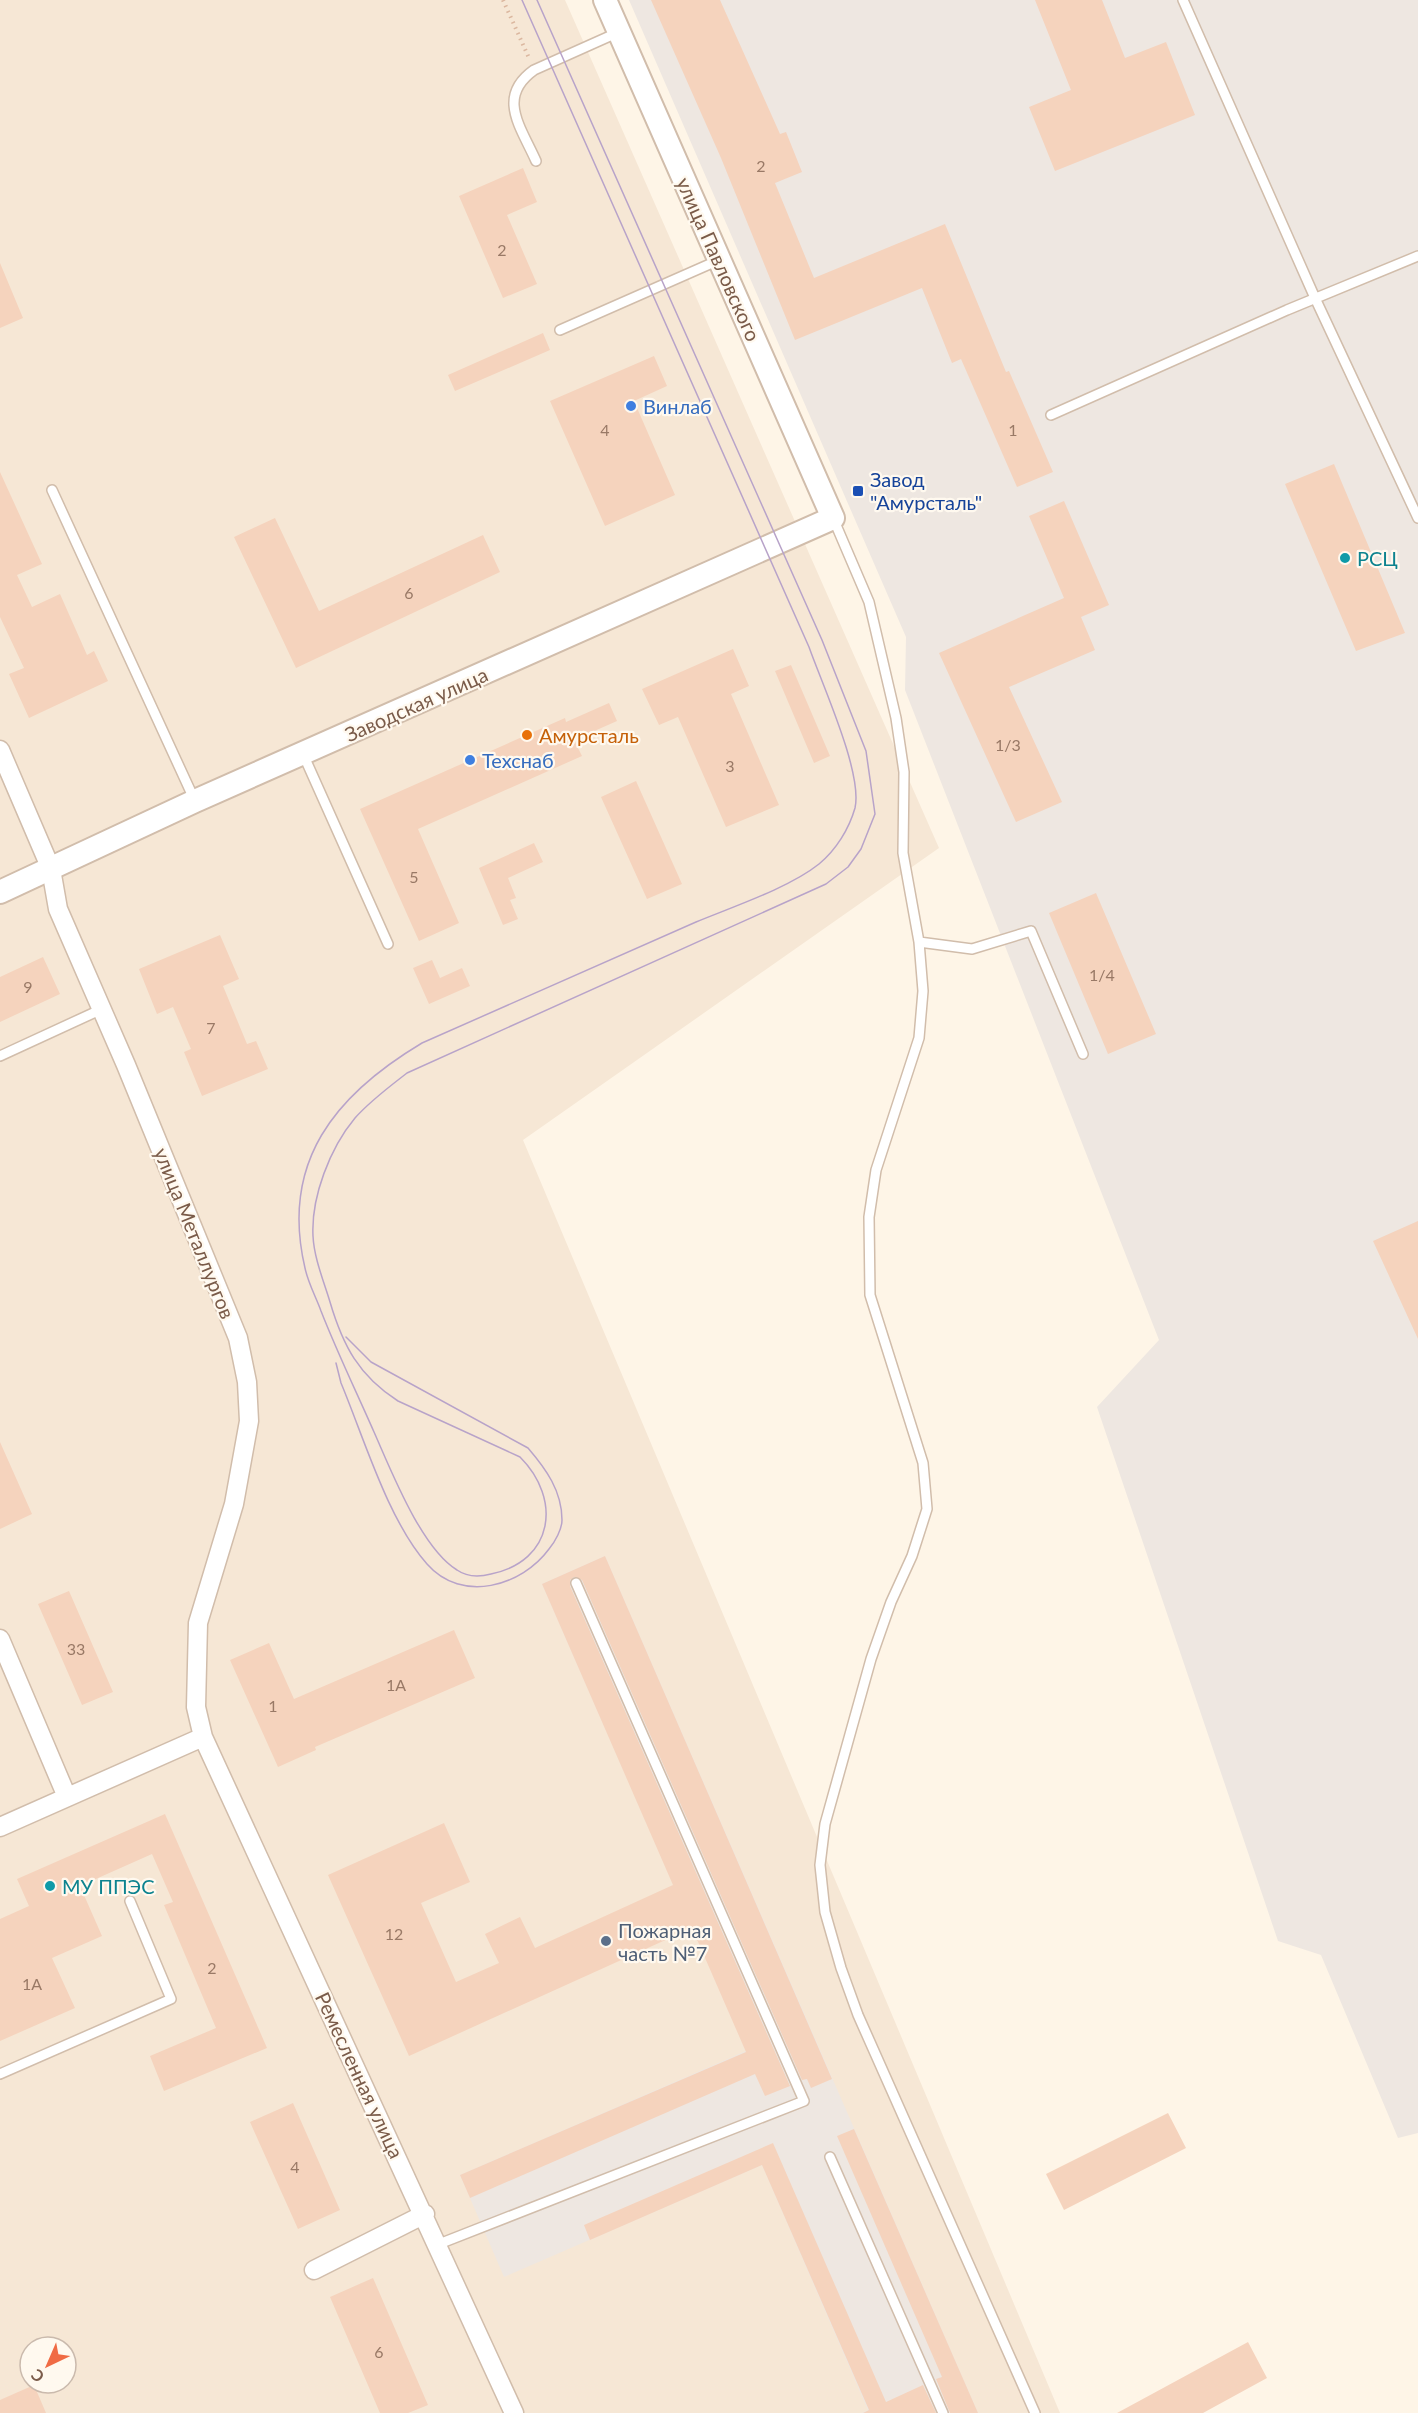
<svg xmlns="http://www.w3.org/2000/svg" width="1418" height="2413" viewBox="0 0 1418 2413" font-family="Lato,sans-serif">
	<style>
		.residential { fill: #f6e7d5; fill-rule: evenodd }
		.industrial { fill: #eee7e1 }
		.building { fill: #f5d3bd }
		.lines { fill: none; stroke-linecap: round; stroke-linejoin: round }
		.service-casing { stroke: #d1bdab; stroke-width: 12 }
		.minor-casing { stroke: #d1bdab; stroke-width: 21 }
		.tertiary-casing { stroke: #d1bdab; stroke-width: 26 }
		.path { stroke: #dbb79f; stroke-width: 4; stroke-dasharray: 1.5 4.5; stroke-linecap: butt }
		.service { stroke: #fff; stroke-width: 9 }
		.minor { stroke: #fff; stroke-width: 18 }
		.tertiary { stroke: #fff; stroke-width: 22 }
		.tram { stroke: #b8a3c9; stroke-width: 1.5 }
		.shop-dot { fill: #3f7fe0; stroke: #fff9ef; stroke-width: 2 }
		.transit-dot { fill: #1a4fb4; stroke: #fff9ef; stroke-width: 2 }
		.culture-dot { fill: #0f9aa8; stroke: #fff9ef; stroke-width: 2 }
		.food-dot { fill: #e8710a; stroke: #fff9ef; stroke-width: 2 }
		.service-dot { fill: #5c6f8a; stroke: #fff9ef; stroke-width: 2 }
		.labels { text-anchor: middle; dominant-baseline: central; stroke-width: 4.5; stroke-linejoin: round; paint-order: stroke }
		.number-label { font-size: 16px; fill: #997966 }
		.street-label { font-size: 20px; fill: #7a5b49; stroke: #fff9ef }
		.shop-label { font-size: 20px; fill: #366cbe; stroke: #fff9ef; text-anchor: start }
		.transit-label { font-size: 20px; fill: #164399; stroke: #fff9ef; text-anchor: start }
		.culture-label { font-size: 20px; fill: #0d838f; stroke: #fff9ef; text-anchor: start }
		.food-label { font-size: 20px; fill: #c56008; stroke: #fff9ef; text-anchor: start }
		.service-label { font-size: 20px; fill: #4e5e75; stroke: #fff9ef; text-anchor: start }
	</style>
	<rect width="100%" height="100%" fill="#fef5e7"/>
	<path class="residential" d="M0 0H565L939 848 523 1140 1060 2413H0ZM30 2347H66V2383H30Z"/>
	<path class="industrial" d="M629 0H1418V2133L1398 2138 1321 1955 1278 1941 1097 1407 1159 1340 905 690 906 637Z
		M605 1556 978 2413H862L868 2410 762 2165 504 2277 460 2175 746 2051 542 1584Z"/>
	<path class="building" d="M651 0H720L780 134 786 132 802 172 775 183 814 278 945 224 1006 372 1009 371 1053 472 1017 487 961 359 952 363 922 288 795 340 721 158Z
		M1035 0H1102L1125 58 1166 42 1195 115 1055 171 1029 107 1071 90Z
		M523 168 537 202 507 215 537 284 503 298 459 196Z
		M0 263 23 318 0 328Z
		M543 333 550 350 455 391 448 375Z
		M654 356 667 386 634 401 675 495 605 526 550 401Z
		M1334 464 1405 633 1356 651 1285 484Z
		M0 472 42 564 17 575 32 607 60 594 87 655 94 651 108 681 29 718 9 674 24 668 0 617Z
		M1064 501 1109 605 1081 617 1095 650 1009 687 1062 802 1016 822 939 653 1064 598 1029 516Z
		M275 518 319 611 483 535 500 572 296 668 234 537Z
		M733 649 749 686 731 694 779 805 726 827 678 717 659 725 642 689Z
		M791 665 830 756 814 763 775 671Z
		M609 703 617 721 574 740 582 756 418 829 459 923 419 941 360 809 565 718 566 722Z
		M636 781 682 884 647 899 601 797Z
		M534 843 543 862 508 878 516 898 510 900 518 919 503 925 479 868Z
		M1096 893 1156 1034 1108 1054 1049 913Z
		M220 935 239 979 223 986 247 1044 256 1041 268 1069 202 1096 184 1052 191 1049 173 1007 157 1014 139 969Z
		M43 957 60 994 0 1022V977Z
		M432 960 440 978 462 968 470 986 429 1004 413 968Z
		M1418 1221V1339L1373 1241Z
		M0 1442 32 1514 0 1529Z
		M605 1556 832 2079 811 2088 807 2079 802 2080 582 1580 574 1577 570 1580V1586L790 2086 765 2096 755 2074 470 2198 460 2175 746 2052 692 1928 409 2056 328 1875 444 1823 470 1882 421 1903 456 1982 499 1963 485 1934 520 1917 535 1948 673 1885 542 1584Z
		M69 1591 113 1692 82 1705 38 1604Z
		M454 1630 475 1678 315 1747 316 1750 278 1767 230 1660 269 1643 294 1699Z
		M165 1814 267 2048 164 2091 150 2056 216 2028 164 1905 173 1902 152 1854 80 1886 102 1936 52 1958 75 2008 0 2041V1919L29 1906 17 1879Z
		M293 2103 340 2210 298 2229 250 2122Z
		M1168 2113 1186 2148 1064 2210 1046 2174Z
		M854 2129 978 2413H950L936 2379 942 2377 837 2136Z
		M773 2143 886 2402 923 2385 936 2413H863L869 2410 762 2165 590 2240 584 2225Z
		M373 2278 428 2405 408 2413H380L330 2297Z
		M1248 2342 1267 2378 1203 2413H1117Z
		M34 2385 46 2413H0V2400Z"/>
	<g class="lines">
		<g class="service-casing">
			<path id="service" d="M1183 0 1315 298 1418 518
				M536 161C521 127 496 97 534 70L619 32
				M560 330 719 260
				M1051 415 1287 310 1418 256
				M52 490 195 801
				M833 518 869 602 896 718 904 772 903 853 919 942 923 991 919 1038 876 1170 869 1217 870 1295 923 1463 927 1509 912 1556 891 1602 871 1659 825 1824 820 1865 825 1912 841 1968 858 2015 1035 2413
				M303 754 388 944
				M919 942 972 949 1031 931 1083 1054
				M0 1056 102 1009
				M0 2074 171 1999 130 1901
				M830 2157 943 2413
				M439 2244 804 2101 576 1583"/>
		</g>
		<g class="minor-casing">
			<path id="minor" d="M0 750 51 869 58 909 126 1065 238 1338 247 1382 249 1421 234 1504 198 1623 196 1707 203 1737 514 2413
				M0 1639 67 1797
				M0 1827 203 1737
				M314 2270 425 2214"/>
		</g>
		<g class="tertiary-casing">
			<path id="tertiary" d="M0 892 195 801 833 518 605 0"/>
		</g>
		<path class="path" d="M503 0 529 58"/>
		<use href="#service" class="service"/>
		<use href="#minor" class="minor"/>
		<use href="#tertiary" class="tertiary"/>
		<path class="tram" d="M522 0 809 647C822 684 863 773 855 808 849 829 836 850 819 864 789 888 732 907 696 922 605 962 514 1003 422 1043 335 1095 280 1162 305 1268 308 1283 316 1297 321 1311 337 1352 356 1391 374 1432 391 1470 421 1548 457 1570 467 1577 479 1577 491 1574 554 1561 562 1499 520 1457L398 1401C359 1376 343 1346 330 1302 324 1282 314 1258 313 1236 311 1197 330 1148 355 1118 370 1101 389 1087 407 1073L826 884 848 867 861 849 875 814 866 751 822 640 537 0
			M336 1363 341 1383C364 1438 388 1520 427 1564 462 1604 522 1586 549 1549 555 1542 562 1529 562 1520 562 1491 546 1469 528 1448L371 1362 346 1337"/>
	</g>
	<g class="shop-dot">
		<circle cx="631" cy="406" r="6"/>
		<circle cx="470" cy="760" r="6"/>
	</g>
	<rect class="transit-dot" x="852" y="485" width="12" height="12" rx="3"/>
	<g class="culture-dot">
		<circle cx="1345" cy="558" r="6"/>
		<circle cx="50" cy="1886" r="6"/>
	</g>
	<circle class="food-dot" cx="527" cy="735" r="6"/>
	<circle class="service-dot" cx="606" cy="1941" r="6"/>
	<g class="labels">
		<g class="number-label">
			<text x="761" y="165">2</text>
			<text x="502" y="249">2</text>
			<text x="605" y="429">4</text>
			<text x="1013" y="429">1</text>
			<text x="409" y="592">6</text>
			<text x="1008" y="744">1/3</text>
			<text x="730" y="765">3</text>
			<text x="414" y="876">5</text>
			<text x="1102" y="974">1/4</text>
			<text x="28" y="986">9</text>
			<text x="211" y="1027">7</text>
			<text x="76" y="1648">33</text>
			<text x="396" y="1684">1А</text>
			<text x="273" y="1705">1</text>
			<text x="394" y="1933">12</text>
			<text x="212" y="1967">2</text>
			<text x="32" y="1983">1А</text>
			<text x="295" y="2166">4</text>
			<text x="379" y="2351">6</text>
		</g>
		<g class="street-label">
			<text transform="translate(719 259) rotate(66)">улица Павловского</text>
			<text transform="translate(416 704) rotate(-24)">Заводская улица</text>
			<text transform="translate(195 1233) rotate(68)">улица Металлургов</text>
			<text transform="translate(360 2075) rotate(65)">Ремесленная улица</text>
		</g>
		<g class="shop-label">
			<text x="643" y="406">Винлаб</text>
			<text x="482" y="760">Техснаб</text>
		</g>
		<g class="transit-label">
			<text x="870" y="479">Завод<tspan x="870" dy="23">"Амурсталь"</tspan></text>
		</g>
		<g class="culture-label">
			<text x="1357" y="558">РСЦ</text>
			<text x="62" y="1886">МУ ППЭС</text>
		</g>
		<g class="food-label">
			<text x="539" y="735">Амурсталь</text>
		</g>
		<g class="service-label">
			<text x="618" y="1930">Пожарная<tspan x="618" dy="23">часть №7</tspan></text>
		</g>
	</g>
	<g transform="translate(48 2365) rotate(224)"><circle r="28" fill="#fff9ef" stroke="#cabaad" stroke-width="1.5"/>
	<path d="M0-4.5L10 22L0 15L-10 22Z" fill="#f06b44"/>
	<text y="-9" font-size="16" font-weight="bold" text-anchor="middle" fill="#7a5b49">С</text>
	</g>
</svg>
